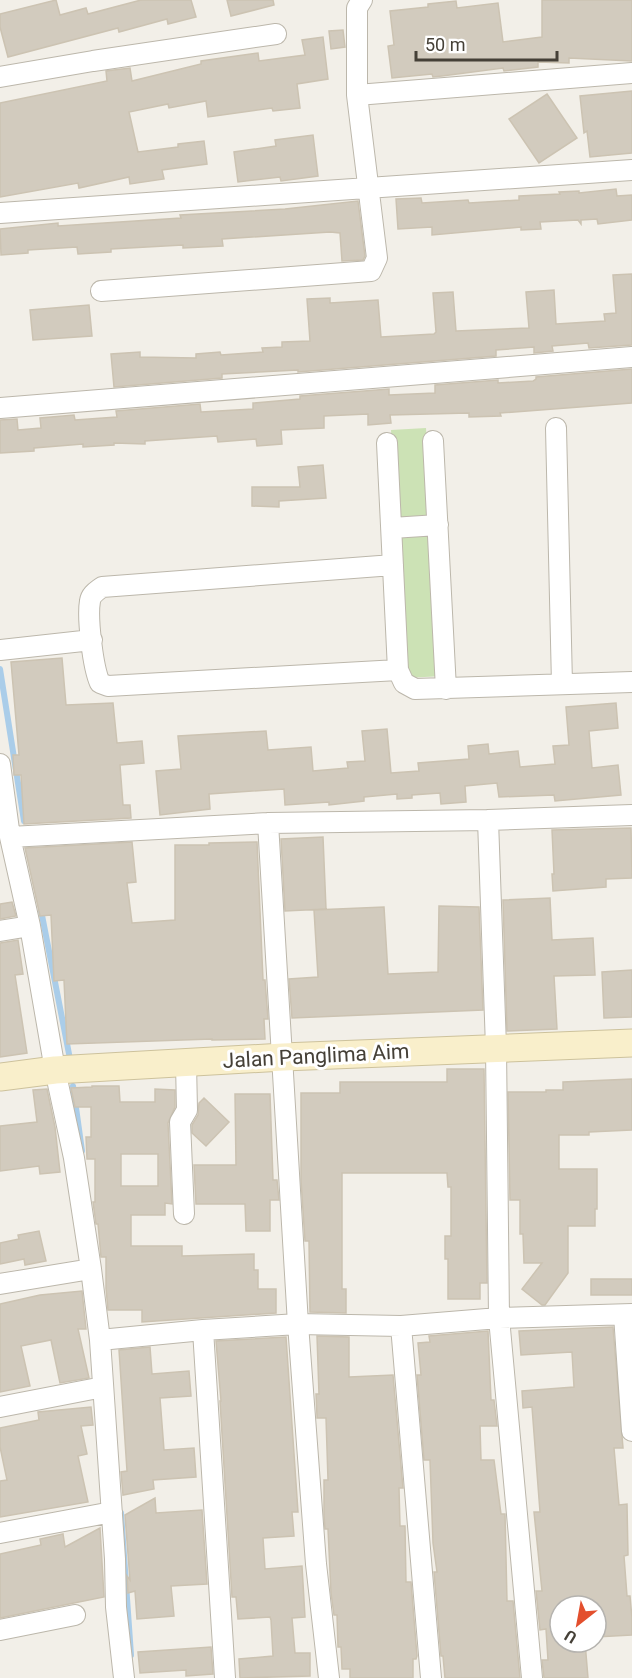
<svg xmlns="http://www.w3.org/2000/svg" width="632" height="1678" viewBox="0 0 632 1678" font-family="Roboto,sans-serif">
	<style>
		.green { fill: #cce2b5 }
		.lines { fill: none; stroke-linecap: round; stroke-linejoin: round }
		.stream { stroke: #aacde9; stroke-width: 6 }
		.building { fill: #d2cbbe; stroke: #ccc3b2; stroke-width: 1.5; fill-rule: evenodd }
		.street-casing { stroke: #bcb7ab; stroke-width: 22 }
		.secondary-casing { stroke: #cdc29c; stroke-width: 29 }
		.street { stroke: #fff; stroke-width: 20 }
		.secondary { stroke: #f9efcb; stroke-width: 27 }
		.labels { text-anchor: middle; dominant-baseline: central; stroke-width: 6; stroke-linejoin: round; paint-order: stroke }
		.street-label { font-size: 21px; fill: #454037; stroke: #fff }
	</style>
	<rect width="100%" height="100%" fill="#f2efe8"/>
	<path class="green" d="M426 428 442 676 407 678 391 430Z"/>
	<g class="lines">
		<path class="stream" d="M0 669 24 821
			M41 910 70 1059
			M73 1086 82 1151
			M121 1513 131 1655"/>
	</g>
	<path class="building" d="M56 0 60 15 86 8 88 14 141 0H191L196 17 168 24 167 19 119 32 118 28 8 57 0 27V14Z
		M227 0H273L274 5 231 16Z
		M542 0H632V61L569 58V63L538 62V67L504 71 503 68 442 76 433 77 432 74 392 78 388 46 394 45 390 11 428 7V4L456 1 457 8 498 3 503 42 542 37Z
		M343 30 345 47 331 49 329 31Z
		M323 37 328 79 297 84 300 108 273 111 272 108 208 117 206 101 169 108 168 104 129 112 138 152 178 147V144L204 141 207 164 162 170 164 179 130 184 129 177 79 188 78 183 0 197V103L107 81 106 71 130 68 132 81 201 64V61L258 53 259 61 305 55 302 40Z
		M632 91V153L590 157 587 131 584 133 580 96Z
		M547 94 577 138 539 163 509 119Z
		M313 135 318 176 281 181 280 177 238 182 234 152 276 146 275 140Z
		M616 189 617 196 632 195V220L598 224 597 219 581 220V224L578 220 540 222 541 229 521 230V227L432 235V227L398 229 396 199 421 198 422 203 468 200 469 203 519 200V196L560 194 559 192 579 191V193Z
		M358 201 365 256 363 260 342 261 340 233 330 232 222 239 223 246 183 248V245L111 249V252L78 254 77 247 28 250V253L1 255 0 229 58 223V226L181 218 180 215 285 209Z
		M632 274V345L589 348 588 343 552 346 553 351 534 353V347L496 350V356L298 372V370L222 374V378L114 387 111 354 140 352V357L196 358V354L220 352 221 355 263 352 262 348 282 347V342L310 341 307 299 330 298V303L378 300 381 337 434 334 436 332 433 293 453 292 456 331 529 328 526 292 554 290 556 324 605 321 604 314 616 313 613 275Z
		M89 305 92 336 33 340 30 310Z
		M632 369V403L500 413 501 416 469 417V413L390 415 391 423 368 425V414L324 416V428L281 430 282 444 257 446 256 439 218 442 217 436 145 441V444L114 443V445L83 447V444L34 448V451L0 453V420L17 419 18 430 41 428 40 418 74 415 75 420 117 417 116 411 200 404 201 412 253 409V403L300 399V396L389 389V395L435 393V385L498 380V383L533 381 536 379V377Z
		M323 465 326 498 279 501V507L252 506V487H300L298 467Z
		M62 658 66 705 113 703 117 743 142 741 144 763 120 765 123 805H130L131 818 24 824 21 775H14L13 755H19L11 662Z
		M616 703 618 728 589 731 592 768 618 765 621 795 555 801 554 795 499 797 497 783 465 786 466 802 441 804 440 793 412 795V798L397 799V794L364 797V801L329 805V802L285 805 284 789 209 794 210 809 160 815 156 771 181 769 178 736 266 731 268 750 311 747 313 771 348 768 347 762 365 761 362 731 387 729 391 773 419 771 418 763 469 759 468 746 488 744 489 754 518 751 520 767 555 764 553 746 569 745 566 707Z
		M631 828 632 878 606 879V887L553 891 552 874H554L552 830Z
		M323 837 326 909 285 911 281 839Z
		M132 842 136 882 127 883 132 923 175 920V845H209V843L257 842 263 980H265L268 1019H264L265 1039 212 1040V1039L67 1044 64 980 54 981 51 915 40 916 25 848Z
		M550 898 552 940 593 938 595 975 554 976 557 1029 507 1031 503 900Z
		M12 902 16 916 0 919V904Z
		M439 906 479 907 483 1010 292 1018 289 979 318 977 314 910 384 907 388 974 438 972Z
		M18 940 23 974 15 975 27 1053 0 1057V943Z
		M632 970V1017L604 1018 602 972Z
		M447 1069H484L487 1283H480V1299H448V1259H445V1236H451V1187H448L447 1173H342V1289H346V1313L310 1312 309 1241H305L301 1180V1093H340V1082H447Z
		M632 1079V1130L589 1132V1135H559V1169H597V1209H595V1226H568V1273L545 1305H542L522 1289 542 1263H524L523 1234H520V1200H510L508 1092H546V1090H563V1082Z
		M92 1086H119L120 1102H155V1089L175 1090V1107L168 1123 172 1204 165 1203V1215H131V1246H182V1256L254 1254V1270H258V1289H276V1313L142 1322V1310H108L106 1288V1257H101L98 1224H96L93 1202H95V1159H87L86 1137H91V1107H75L71 1088 92 1087ZM121 1154H158V1186H121Z
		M47 1089 55 1127 60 1172 40 1174 39 1166 0 1171V1126L37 1122 33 1090Z
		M235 1094H270L273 1180H277L279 1200H270V1231H246L245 1204H196L194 1165H236Z
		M204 1098 229 1122 206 1146 192 1133V1125L198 1115 199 1103Z
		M39 1231 46 1261 25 1265 24 1259 0 1264V1243L19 1239 18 1235Z
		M591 1279H632V1295H591Z
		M82 1291 86 1329H78L89 1378 60 1383 51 1340 21 1346 30 1386 0 1392V1304L40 1295Z
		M613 1327 623 1448H614L619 1505 627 1504 628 1555 624 1556 627 1596H630L632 1618V1635L596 1637V1606H560V1642H585L588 1678H544L542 1660H548L546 1629 540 1630 536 1591H542L534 1512H540L532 1407 523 1408 522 1391 574 1387 572 1352 521 1355 519 1331Z
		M488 1331 491 1400H494L497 1426H480L481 1460H494L501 1514H505L507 1601H513L520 1678H445L443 1656H441L434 1572H437L433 1543 430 1460H424L417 1375H421L418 1343 430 1342 429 1336Z
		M317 1336 349 1337V1377L393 1375 403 1488H399L400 1526H405L406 1582H411L417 1656 416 1659H413V1678H350V1669H342L341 1647H338L337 1615H334L331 1593 328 1529H325L324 1515V1480H328L326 1418H317V1416L316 1394H319Z
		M286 1337 298 1512H292L294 1536 263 1538 265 1569 302 1566 305 1617 292 1618 295 1653H310V1676L240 1678 239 1659 273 1656 271 1620 270 1617 238 1619 236 1597H232L220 1401H221L216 1341Z
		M150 1347 152 1374 189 1371 191 1396 160 1398 164 1450 194 1448 196 1477 153 1480 154 1489 123 1495 121 1472 127 1471 119 1350Z
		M91 1407 93 1425 81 1426 87 1454 78 1456 88 1502 0 1517V1481L7 1480 0 1447V1428L39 1420 38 1412Z
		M155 1498 156 1513 202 1510 207 1584 171 1586 174 1616 137 1619 135 1591 128 1593 127 1576 130 1580 125 1515Z
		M100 1528 104 1597 0 1618V1554L41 1545 40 1539 63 1534 65 1547Z
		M211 1647 213 1674 186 1676V1670L140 1673 138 1652Z"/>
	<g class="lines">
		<g class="street-casing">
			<path id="street" d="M0 77 93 61 276 34
				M357 95 632 73
				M0 213 632 170
				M101 291 371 271 377 258 357 95V8L362 0
				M0 408 632 357
				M556 428 562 684
				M433 441 446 689
				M387 443 398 670 404 683 415 689 632 682
				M392 528 438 525
				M393 565 102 587C97 591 91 594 90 601 87 618 93 668 100 683L108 686 398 670
				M0 650 92 640
				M0 764 10 837 30 926 55 1070 74 1158 91 1269 0 1284
				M488 820 632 815
				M268 823 298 1324 316 1564 329 1678
				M10 837 268 823 488 820 496 1047 499 1318 532 1678
				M0 931 30 926
				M184 1214 180 1122 187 1110 186 1063
				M91 1269 100 1340
				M624 1315 632 1431
				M401 1326 431 1678
				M203 1330 225 1678
				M0 1407 103 1387
				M0 1533 112 1512
				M0 1630 75 1615
				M124 1678 116 1607 115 1559 100 1340 203 1330 298 1324 401 1326 499 1318 632 1314"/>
		</g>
		<g class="secondary-casing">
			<path id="secondary" d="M0 1077 55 1070 283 1057 632 1043"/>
		</g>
		<use href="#street" class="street"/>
		<use href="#secondary" class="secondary"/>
	</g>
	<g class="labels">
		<g class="street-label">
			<text transform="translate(316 1056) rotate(-3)">Jalan Panglima Aim</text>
		</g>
	</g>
	<g transform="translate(578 1624) rotate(211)"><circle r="28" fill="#ffffff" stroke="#b5b3af" stroke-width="1.5"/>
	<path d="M0-4.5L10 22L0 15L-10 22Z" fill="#e34f2d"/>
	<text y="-9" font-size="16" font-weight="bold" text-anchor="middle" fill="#454037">U</text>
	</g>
	<path d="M416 51v9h141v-9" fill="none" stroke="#454037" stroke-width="3"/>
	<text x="425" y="51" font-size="18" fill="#454037" stroke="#ffffff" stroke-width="4.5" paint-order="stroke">50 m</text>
</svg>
